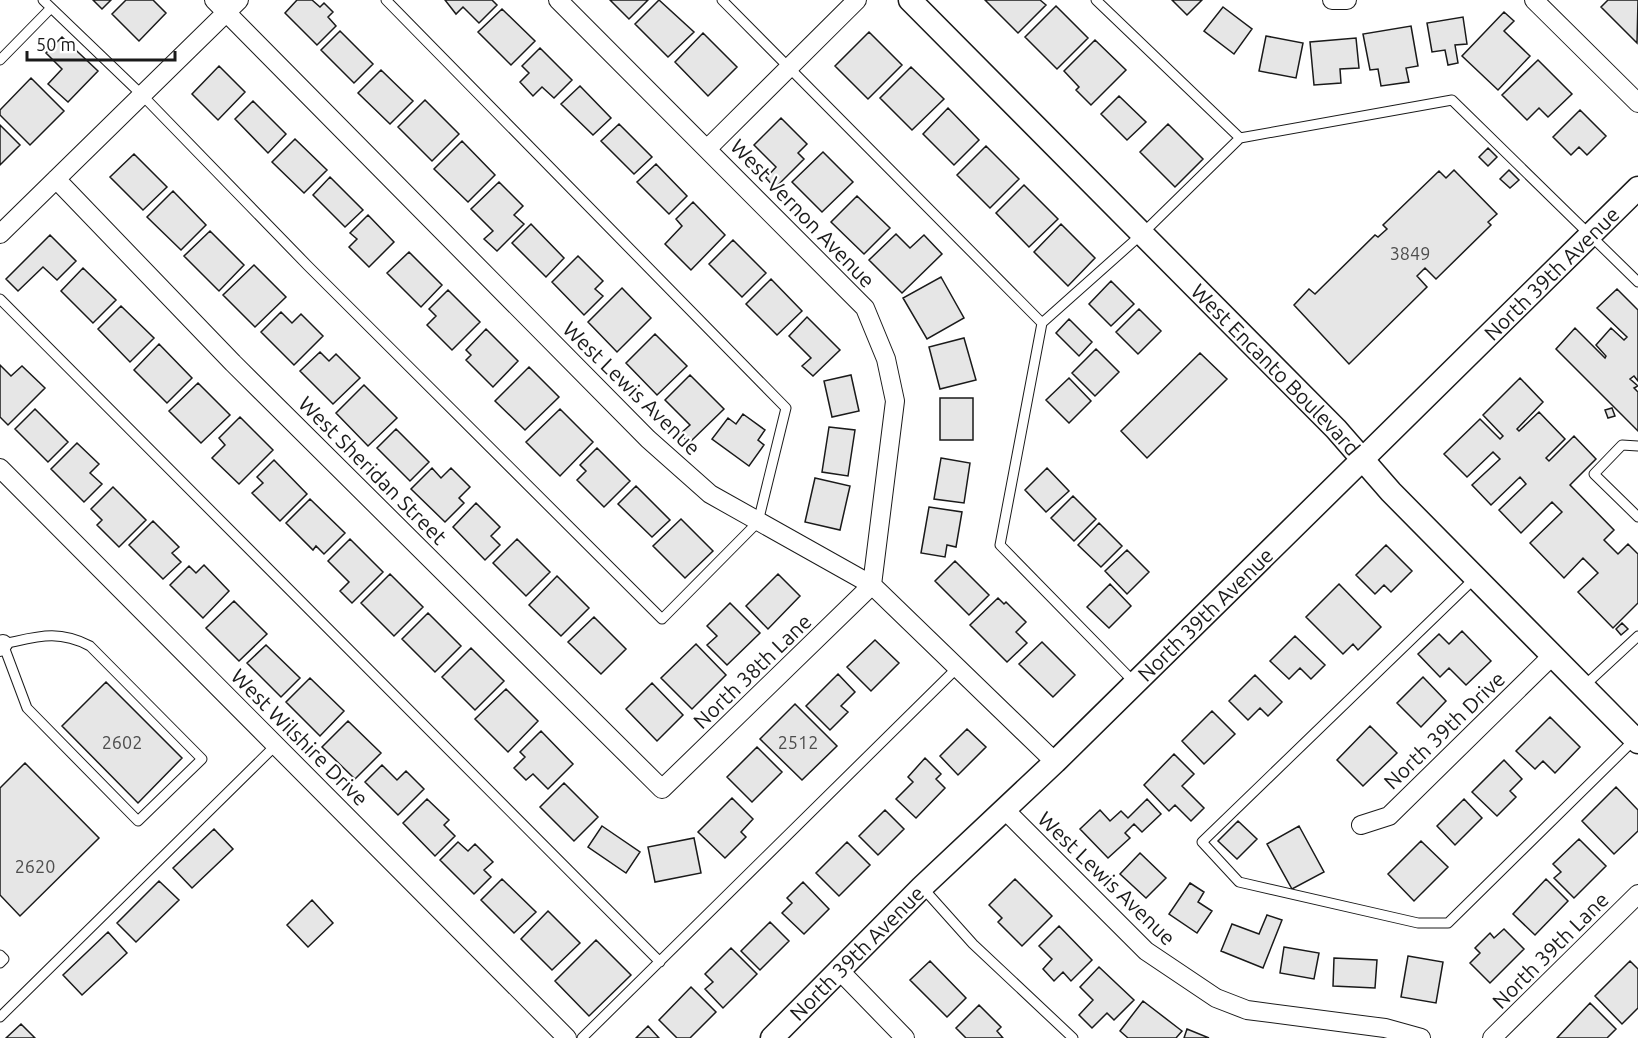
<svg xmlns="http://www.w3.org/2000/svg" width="1638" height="1038" viewBox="0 0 1638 1038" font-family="Ubuntu,sans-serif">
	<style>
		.building { fill: #e6e6e6; stroke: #1a1a1a; stroke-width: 1.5 }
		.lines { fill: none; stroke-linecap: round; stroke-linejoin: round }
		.service-casing { stroke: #1a1a1a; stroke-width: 11 }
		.minor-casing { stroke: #1a1a1a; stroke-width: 20 }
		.tertiary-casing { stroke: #1a1a1a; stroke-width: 25 }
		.service { stroke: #fff; stroke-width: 9 }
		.minor { stroke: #fff; stroke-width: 18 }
		.tertiary { stroke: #fff; stroke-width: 22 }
		.labels { text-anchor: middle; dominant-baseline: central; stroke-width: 4.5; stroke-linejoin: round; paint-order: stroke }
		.number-label { font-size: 18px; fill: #4d4d4d }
		.street-label { font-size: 21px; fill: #1a1a1a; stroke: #fff }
	</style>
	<rect width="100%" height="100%" fill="#fff"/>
	<path class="building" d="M93 0H111L102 9Z
		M126 0H153L166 13 139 41 112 14Z
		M297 0H312L320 7 324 3 333 12 328 17 336 26 317 45 285 13Z
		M445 0H492L497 5 479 23 463 7 456 14Z
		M610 0H648L629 19Z
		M659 0 694 32 668 57 635 24Z
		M985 0H1040L1046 5 1018 33Z
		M1172 0H1202L1187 15Z
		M1608 0H1638L1637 43 1601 7Z
		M1056 6 1088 38 1057 69 1025 37Z
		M1223 7 1252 29 1234 54 1204 31Z
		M502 9 535 41 511 65 478 32Z
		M1504 12 1514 21 1504 31 1530 56 1498 90 1462 56Z
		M1463 17 1467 44 1455 45 1458 63 1448 65 1445 50 1432 52 1427 23Z
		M1411 26 1418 66 1406 68 1409 82 1381 86 1378 69 1370 70 1363 34Z
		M340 31 373 64 354 83 321 50Z
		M869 32 902 65 868 99 835 66Z
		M703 33 737 67 708 96 675 62Z
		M1266 36 1303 43 1296 78 1259 71Z
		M62 37 98 71 68 102 48 84 62 69 46 53Z
		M1356 38 1359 68 1340 69 1341 83 1314 85 1310 42Z
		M1095 40 1126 70 1091 105 1076 90 1079 87 1064 71Z
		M540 48 572 80 554 98 542 87 533 96 520 82 529 73 522 66Z
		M1538 60 1572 94 1548 117 1539 108 1527 120 1502 95Z
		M219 66 245 92 218 120 192 94Z
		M911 67 944 99 912 130 880 98Z
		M381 70 413 101 390 124 358 93Z
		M31 78 64 111 30 145 0 115V110Z
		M580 86 611 118 593 135 561 104Z
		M1119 96 1146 122 1127 140 1101 114Z
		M425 100 459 134 432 161 398 127Z
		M253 101 286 134 268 153 235 119Z
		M948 108 979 140 954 165 923 134Z
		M1580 110 1606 136 1587 155 1579 147 1571 155 1553 137Z
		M781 118 807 144 798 153 804 159 775 188 766 178 776 167 754 145Z
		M619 124 652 157 634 174 601 141Z
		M1168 124 1203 159 1175 187 1140 152Z
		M0 125 20 145 0 165Z
		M295 139 327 170 304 193 272 162Z
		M462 141 495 175 468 202 434 169Z
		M986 146 1019 179 990 208 957 175Z
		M1488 148 1497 157 1488 166 1479 157Z
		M823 152 853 182 822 212 792 182Z
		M134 154 167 187 143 210 110 177Z
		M656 164 687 196 669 214 637 182Z
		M1454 170 1497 214 1488 222 1491 225 1436 279 1425 268 1417 276 1427 287 1349 364 1294 305 1309 289 1315 294 1375 235 1378 237 1387 229 1383 225 1439 171 1446 178Z
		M1509 170 1519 180 1510 188 1500 179Z
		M330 177 363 210 345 227 313 195Z
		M499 182 523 206 514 215 524 224 497 251 484 239 493 231 471 209Z
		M1024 185 1058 219 1029 247 996 213Z
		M173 191 206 225 181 250 147 217Z
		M857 196 890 228 864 254 831 222Z
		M693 202 725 235 691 270 665 244 682 226 676 219Z
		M368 215 394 242 369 267 349 247 357 239 350 233Z
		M531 224 564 258 546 277 512 243Z
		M1061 224 1095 258 1068 286 1034 252Z
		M210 231 244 265 219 291 184 256Z
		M896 234 910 248 924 235 942 254 902 293 869 260Z
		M50 235 76 261 57 280 43 267 18 291 6 279Z
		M733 240 766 273 742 297 709 264Z
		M409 252 442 285 421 307 387 273Z
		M578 256 603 281 595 289 603 296 584 315 552 282Z
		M254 265 286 297 255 327 223 295Z
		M83 268 116 300 93 323 61 291Z
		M941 277 964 318 927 339 903 298Z
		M771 279 802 311 777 335 746 304Z
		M1111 281 1134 304 1111 326 1089 304Z
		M622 288 651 318 617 352 588 322Z
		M1617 289 1638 310V381L1634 376 1630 379 1638 386 1634 388 1638 392V431L1556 349 1575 328 1605 358 1606 356 1596 345 1611 328 1624 340 1627 337 1597 308Z
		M448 290 480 322 452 350 427 325 436 316 429 309Z
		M121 306 154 338 130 362 98 329Z
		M1139 309 1161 331 1138 354 1116 332Z
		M281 312 292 323 301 314 323 336 294 365 261 332Z
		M807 317 840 350 813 376 802 366 811 358 789 336Z
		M1069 319 1092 342 1079 356 1056 333Z
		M486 329 518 361 493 387 466 360 471 355 466 350Z
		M655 334 687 366 657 395 626 363Z
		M964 338 976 380 940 389 929 347Z
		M159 344 192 378 167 403 134 370Z
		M1096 349 1119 372 1095 396 1072 373Z
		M320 352 329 361 336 354 360 378 333 404 300 371Z
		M1200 353 1227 379 1147 458 1121 431Z
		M0 365 11 376 22 366 45 388 8 425 0 417Z
		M529 367 559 397 525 430 495 401Z
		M690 375 724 409 689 443 680 434 690 425 665 400Z
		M851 375 859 411 832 417 824 381Z
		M1069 378 1091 401 1069 423 1046 400Z
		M1520 378 1543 402 1517 429 1519 431 1539 412 1565 439 1546 458 1549 461 1574 436 1596 459 1570 485 1614 530 1604 540 1618 554 1628 544 1638 554V603L1613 628 1578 592 1598 573 1583 558 1564 578 1530 543 1562 512 1552 502 1521 533 1499 510 1526 484 1520 477 1491 505 1472 485 1500 459 1493 452 1467 477 1444 454 1480 419 1500 439 1503 436 1483 415Z
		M198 383 230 415 201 443 169 411Z
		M364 385 397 418 368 446 336 413Z
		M940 398H973V440H940Z
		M1612 408 1615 416 1608 418 1605 410Z
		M35 409 68 442 48 462 15 429Z
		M560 409 593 442 560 476 526 442Z
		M743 414 765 430 758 440 764 445 749 466 712 439 728 418 736 424Z
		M240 417 273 450 239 484 212 458 225 445 219 438Z
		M829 427 855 430 848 476 822 472Z
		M396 429 429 462 410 481 377 448Z
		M77 443 99 464 90 473 102 484 84 502 51 469Z
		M597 448 630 481 604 507 577 480 586 471 580 465Z
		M941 458 970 463 964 503 934 499Z
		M274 460 307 494 280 521 252 493 263 483 257 477Z
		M432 468 441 478 451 468 470 487 459 498 464 503 445 522 411 489Z
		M1047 468 1069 491 1046 512 1025 490Z
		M815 478 850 486 840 530 805 522Z
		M636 486 670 520 652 537 618 504Z
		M113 487 146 520 119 547 97 525 102 520 91 509Z
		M1073 496 1096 519 1074 541 1051 518Z
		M310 499 345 533 324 554 316 546 313 550 286 523Z
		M476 503 500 527 491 536 500 545 485 560 453 527Z
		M929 507 962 512 956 547 947 545 945 557 921 553Z
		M681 519 713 551 685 578 653 546Z
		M153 521 179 547 172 553 181 562 163 579 129 545Z
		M1099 523 1122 546 1101 567 1078 545Z
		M350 539 383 572 352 603 340 591 349 582 328 561Z
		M517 539 550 572 526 596 493 563Z
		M1386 545 1412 571 1391 592 1384 585 1375 594 1356 575Z
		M1127 550 1149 572 1127 594 1105 571Z
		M955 561 989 595 969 615 935 581Z
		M204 565 229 591 203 618 170 585 189 566 196 573Z
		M390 574 423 607 394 636 361 603Z
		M778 574 800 596 768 629 746 606Z
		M557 576 589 608 561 636 529 605Z
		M1110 584 1131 606 1109 628 1087 607Z
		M1339 584 1381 627 1358 650 1353 644 1343 654 1306 617Z
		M998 598 1004 604 1006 602 1026 622 1016 632 1027 643 1007 662 970 625Z
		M234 601 267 634 239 661 206 628Z
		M730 603 760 633 727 665 707 645 717 636 707 626Z
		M428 613 461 646 435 672 402 639Z
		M594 617 626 649 601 674 568 642Z
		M1622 623 1628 629 1621 635 1616 629Z
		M1462 631 1491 661 1466 685 1449 668 1440 677 1418 654 1439 634 1449 644Z
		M1295 636 1325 665 1311 679 1300 668 1289 679 1270 661Z
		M875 640 899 663 871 691 847 667Z
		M1042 642 1075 675 1053 697 1019 664Z
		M696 644 726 675 692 709 661 678Z
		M266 645 300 678 281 697 247 663Z
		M471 648 504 681 475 710 442 677Z
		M838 674 855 692 841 706 848 712 830 730 806 706Z
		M1255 675 1282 702 1268 716 1260 708 1248 720 1229 701Z
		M1423 677 1446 701 1421 727 1397 703Z
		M310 678 344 711 320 736 286 702Z
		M106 682 182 758 138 803 62 726Z
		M652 683 683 715 657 741 626 709Z
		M506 689 538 721 508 752 475 719Z
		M795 704 837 746 802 780 760 739Z
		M1212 711 1235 734 1204 764 1182 741Z
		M1550 717 1580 747 1555 773 1543 761 1535 769 1516 751Z
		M348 721 381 753 355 779 322 747Z
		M1370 726 1397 753 1363 786 1337 760Z
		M967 729 986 747 958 775 940 756Z
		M541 731 573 764 548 789 533 774 526 780 514 768 525 757 520 752Z
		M757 747 782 772 752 802 727 777Z
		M1174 754 1194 774 1182 786 1204 808 1191 821 1175 805 1169 811 1144 785Z
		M925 758 941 774 936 779 945 788 916 818 896 799 913 782 908 777Z
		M1504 760 1522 779 1510 791 1516 797 1497 816 1472 792Z
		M25 763 99 838 20 916 0 895V788Z
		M382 765 397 780 406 771 424 789 398 815 365 782Z
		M564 783 598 817 574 841 540 807Z
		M1616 787 1638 810V831L1614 854 1582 821Z
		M732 798 753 819 741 832 746 837 725 858 698 832Z
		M427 799 449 820 444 825 455 836 435 856 403 823Z
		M1147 799 1161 814 1142 832 1134 824 1125 833 1130 838 1108 858 1080 829 1100 810 1110 821 1121 811 1128 818Z
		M1464 799 1482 818 1455 845 1437 826Z
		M885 810 904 829 878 855 859 836Z
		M1238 821 1257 839 1237 859 1218 841Z
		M602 826 640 852 626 873 588 847Z
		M1299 826 1324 872 1292 889 1267 844Z
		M214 829 233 849 192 888 173 868Z
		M694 838 701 873 655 882 648 847Z
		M1579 839 1606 866 1574 898 1554 878 1561 872 1553 864Z
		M1421 841 1448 867 1414 901 1388 874Z
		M458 842 468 851 475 844 493 862 484 870 491 877 474 894 440 860Z
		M847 842 870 865 839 896 816 873Z
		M1140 853 1166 878 1146 898 1120 874Z
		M502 879 536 912 514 933 481 900Z
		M1015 879 1052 916 1022 946 998 922 1002 918 989 905Z
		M1546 879 1568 901 1535 935 1513 914Z
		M159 881 179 900 136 942 117 923Z
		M803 882 829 909 804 934 782 913 792 903 787 898Z
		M1190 883 1204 892 1198 902 1212 911 1197 933 1169 914Z
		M312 900 333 923 308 947 287 925Z
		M548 911 580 943 552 970 521 939Z
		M1267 915 1282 920 1263 968 1221 951 1232 924 1259 934Z
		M770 922 789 941 760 970 741 951Z
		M1059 926 1092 960 1071 981 1063 972 1054 981 1043 969 1052 959 1039 946Z
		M1504 929 1524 949 1490 983 1470 963 1480 953 1475 948 1490 933 1494 938Z
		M108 932 127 953 82 995 63 975Z
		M596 940 631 975 589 1016 555 981Z
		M1284 947 1319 953 1314 979 1280 973Z
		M731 948 757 974 723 1008 705 989 713 982 705 974Z
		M1408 956 1443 962 1436 1003 1401 997Z
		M1334 958 1377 960 1375 988 1333 986Z
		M930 961 966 998 947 1017 910 980Z
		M1630 961 1638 969V1008L1622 1024 1595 996Z
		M1099 967 1134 1000 1114 1020 1107 1013 1092 1028 1079 1015 1093 1000 1080 987Z
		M691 987 716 1012 690 1038H677L659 1020Z
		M1143 1001 1182 1031 1176 1038H1128L1120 1031Z
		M1590 1003 1616 1029 1607 1038H1557Z
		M979 1005 1001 1027 997 1031 1003 1038H966L956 1028Z
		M21 1024 35 1038H6Z
		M648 1026 659 1038H636Z
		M1187 1029 1209 1038H1184Z"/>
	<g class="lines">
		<g class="service-casing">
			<path id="service" d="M43 0 142 95 308 266 662 619 758 522 786 408 386 0
				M722 0 1042 323
				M1096 0 1240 138
				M0 60 51 8
				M0 299 660 962
				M1638 446 1622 445 1594 474 1638 517
				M1475 578 1202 842 1239 882 1418 923H1448L1635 739
				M2 642 3 644 27 708 138 821 202 759 90 646C57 629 37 637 3 644
				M1134 682 1000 545 1042 323 1143 233 1240 138 1452 100 1638 282
				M1583 687 1638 636
				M922 887 973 944 1073 1038
				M0 955 4 959 0 963
				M0 1017 276 745
				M582 1038 957 668"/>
		</g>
		<g class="minor-casing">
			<path id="minor" d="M214 0 648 439 710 494 872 585 1055 762
				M1332 0H1347
				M1534 0 1638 103
				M708 148 857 0
				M56 179 233 363 662 789 872 585 895 401 886 359 865 308 558 0
				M0 234 239 0
				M0 468 567 1038
				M0 647 3 644
				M1005 810 1146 951 1216 998 1247 1010 1385 1028 1421 1038
				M1361 825 1389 816 1552 656
				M839 970 905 1038
				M1492 1038 1638 894"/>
		</g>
		<g class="tertiary-casing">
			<g id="tertiary">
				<path id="s1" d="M910 0 1336 429 1391 492 1638 742"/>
				<path id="s2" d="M772 1038 922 887 1055 762 1638 188"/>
			</g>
		</g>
		<use href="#service" class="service"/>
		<use href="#minor" class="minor"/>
		<use href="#tertiary" class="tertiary"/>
	</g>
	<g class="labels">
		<g class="number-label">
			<text x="1410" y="253">3849</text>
			<text x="122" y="742">2602</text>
			<text x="798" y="742">2512</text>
			<text x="35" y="866">2620</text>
		</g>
		<g class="street-label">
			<text transform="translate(803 213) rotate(46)">West Vernon Avenue</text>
			<text stroke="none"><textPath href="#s2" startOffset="1092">North 39th Avenue</textPath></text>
			<text stroke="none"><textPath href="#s1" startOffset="520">West Encanto Boulevard</textPath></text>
			<text transform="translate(632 388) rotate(44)">West Lewis Avenue</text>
			<text transform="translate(373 470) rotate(45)">West Sheridan Street</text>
			<text stroke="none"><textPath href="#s2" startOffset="606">North 39th Avenue</textPath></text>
			<text transform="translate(752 671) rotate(-44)">North 38th Lane</text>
			<text transform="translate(1444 730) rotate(-44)">North 39th Drive</text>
			<text transform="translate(300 737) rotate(45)">West Wilshire Drive</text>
			<text transform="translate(1107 878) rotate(44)">West Lewis Avenue</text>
			<text transform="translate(1550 950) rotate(-45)">North 39th Lane</text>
			<text stroke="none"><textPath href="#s2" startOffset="120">North 39th Avenue</textPath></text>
		</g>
	</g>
	<path d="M27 51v9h148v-9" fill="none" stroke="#1a1a1a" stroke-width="3"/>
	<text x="36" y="51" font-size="18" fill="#1a1a1a" stroke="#ffffff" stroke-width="4.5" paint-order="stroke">50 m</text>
</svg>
